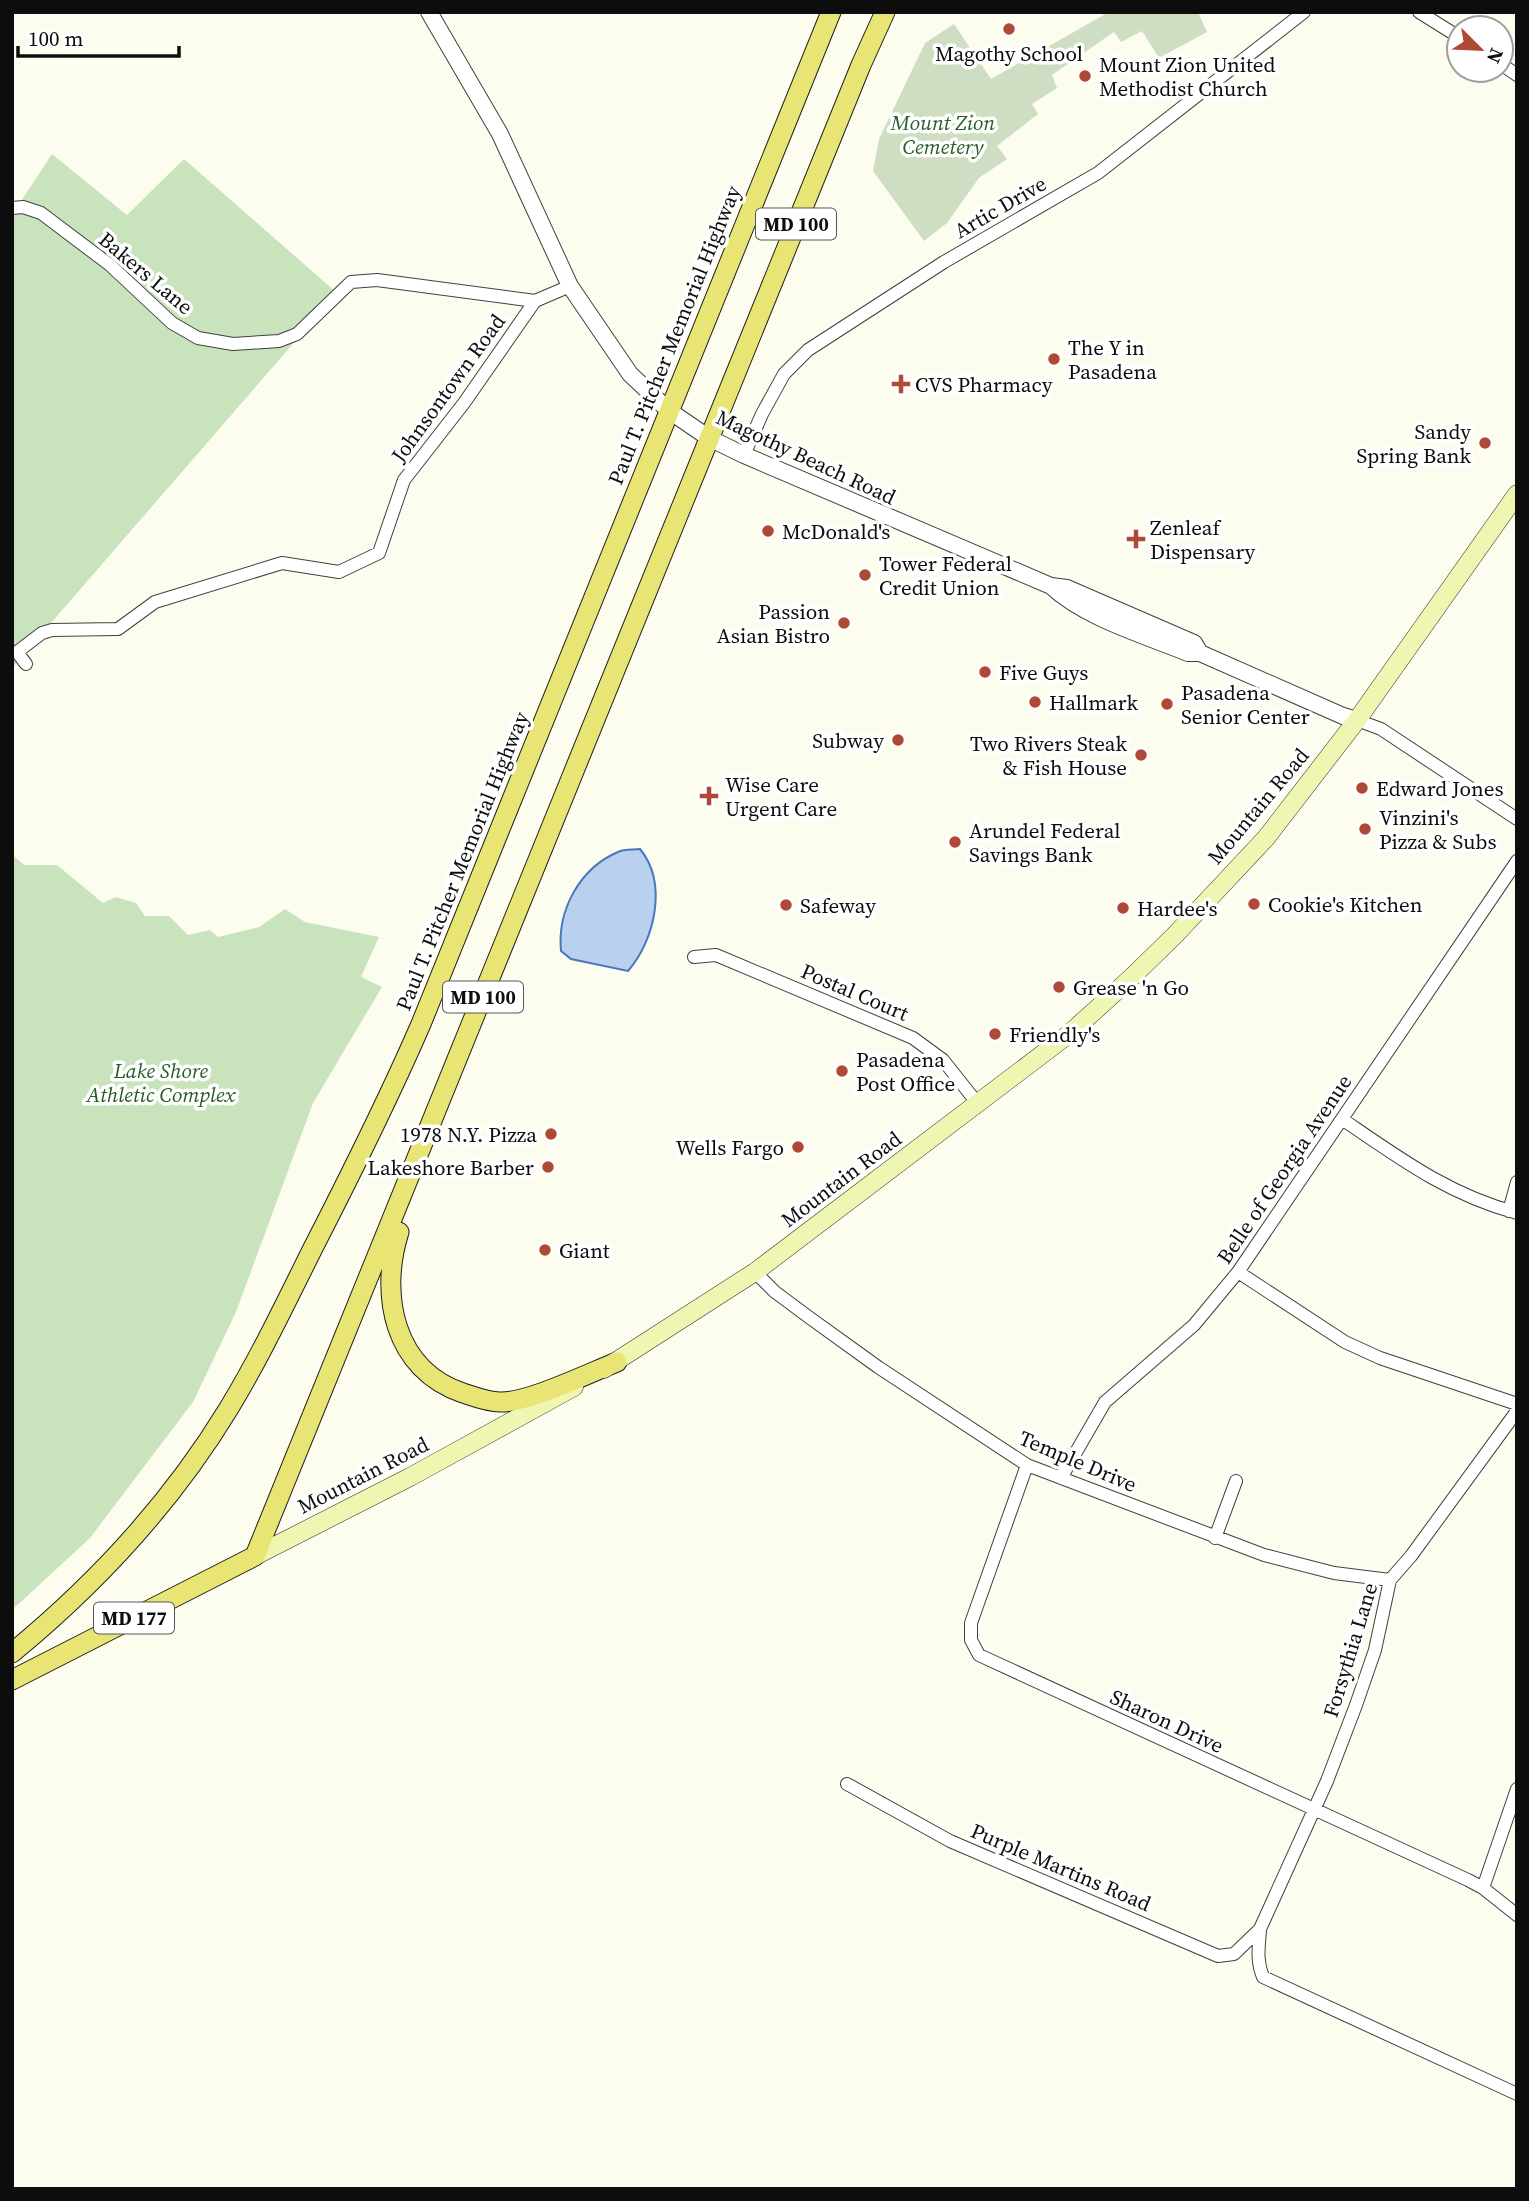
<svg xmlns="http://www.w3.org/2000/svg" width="1529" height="2201" viewBox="0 0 1529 2201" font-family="'Source Serif 4',serif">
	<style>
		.green { fill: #c9e4bd }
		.cemetery { fill: #cfddc3 }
		.water { fill: #bad0ef; stroke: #4977bd; stroke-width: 2 }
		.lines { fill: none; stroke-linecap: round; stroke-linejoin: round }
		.minor-casing { stroke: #404040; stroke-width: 14 }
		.tertiary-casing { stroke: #404040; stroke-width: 18 }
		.secondary-casing { stroke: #2f2f2f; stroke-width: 19 }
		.primary-casing { stroke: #1e1e1e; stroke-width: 21 }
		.minor { stroke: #fff; stroke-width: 12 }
		.tertiary { stroke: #fff; stroke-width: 16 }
		.secondary { stroke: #eff6b2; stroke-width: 18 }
		.primary { stroke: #e8e574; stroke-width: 19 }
		.poi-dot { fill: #ad4935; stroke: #fff; stroke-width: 2.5 }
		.labels { text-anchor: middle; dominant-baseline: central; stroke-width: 7; stroke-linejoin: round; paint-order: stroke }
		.shield { fill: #fff; stroke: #565656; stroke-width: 2 }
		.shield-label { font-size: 19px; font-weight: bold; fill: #0d0d0d }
		.poi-label { font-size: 21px; fill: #0d0d0d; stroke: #fff; text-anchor: start }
		.park-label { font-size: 21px; font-style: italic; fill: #255d25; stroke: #fff }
		.street-label { font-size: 21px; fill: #0d0d0d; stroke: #fff }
	</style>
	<rect width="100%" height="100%" fill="#fdfdef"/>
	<path class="green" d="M52 154 127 215 184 159 337 293 12 668V215Z
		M12 854 24 865H57L103 903 116 897 136 903 145 916H169L188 935 210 930 218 937 259 927 285 909 305 922 379 937 361 977 382 987 313 1103 236 1312 193 1402 90 1538 12 1610Z"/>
	<path class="cemetery" d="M1109 12H1198L1207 32 1159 58 1142 31 1121 42 1114 32 1052 75 1057 88 1032 104 1038 114 997 146 1007 159 979 178 947 223 924 241 873 171 879 139 925 43 954 24 991 79Z"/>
	<path class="water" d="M640 849C668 883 655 940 628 971L571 959 561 951C557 910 580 868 618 852 624 849 633 850 640 849Z"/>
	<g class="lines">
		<g class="minor-casing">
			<path id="minor" d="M1419 12 1459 37
				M1501 64 1517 75
				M12 208 23 207 41 213 110 265 172 323 198 338 233 344 279 341 297 334 351 282 377 280 535 301
				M744 455 762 414 784 374 808 350 944 262 1098 173 1304 12
				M26 664 17 652 42 633 52 630 118 629 155 602 282 563 339 572 379 553 404 480 464 403 535 301 570 286
				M1357 720 1381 729 1517 819
				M694 957 716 955 913 1038 943 1060 978 1104
				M1342 1119C1399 1158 1449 1195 1517 1213
				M1509 1211 1517 1182
				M755 1272 775 1292 810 1318 878 1367 1027 1465 1264 1555 1334 1573 1390 1580
				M1238 1272 1345 1342 1380 1358 1517 1404
				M1517 1411 1411 1556 1390 1580 1375 1650 1356 1705 1327 1781 1260 1929C1259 1947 1256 1960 1263 1977L1517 2094
				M1027 1465 971 1623V1640L979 1655 1468 1880 1483 1888 1517 1915
				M1061 1478 1105 1402 1194 1325 1238 1272 1517 861
				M1215 1538 1236 1481
				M847 1784 950 1841 1218 1956 1234 1954 1260 1929
				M1483 1888 1517 1789"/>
		</g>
		<g class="tertiary-casing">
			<path id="tertiary" d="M429 12 500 134 570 286 630 374 668 410 709 438 744 455 1051 586 1067 588 1194 643 1200 653
				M1051 586C1085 618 1144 635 1188 653H1200L1343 716 1357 720"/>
		</g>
		<g class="secondary-casing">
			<path id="secondary" d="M604 1369 755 1272 1069 1034 1132 977 1175 935 1266 838 1357 720 1517 494
				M255 1556 410 1477 574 1387"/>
		</g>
		<g class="primary-casing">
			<path id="primary" d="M399 1232C379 1295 394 1370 463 1393 475 1397 488 1402 500 1402 528 1403 589 1373 617 1362
				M12 1653C97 1583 172 1502 229 1408 260 1357 286 1302 313 1248 351 1174 388 1100 421 1024L831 12
				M12 1680 255 1556 861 65 885 12"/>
		</g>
		<use href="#minor" class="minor"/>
		<use href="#tertiary" class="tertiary"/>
		<use href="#secondary" class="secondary"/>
		<use href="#primary" class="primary"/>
	</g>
	<g class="poi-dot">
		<circle cx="1009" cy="29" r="7"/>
		<circle cx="1085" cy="76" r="7"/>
		<circle cx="1054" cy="359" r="7"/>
		<path d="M897.5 373.5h7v7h7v7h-7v7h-7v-7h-7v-7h7z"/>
		<circle cx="1485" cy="443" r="7"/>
		<circle cx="768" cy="531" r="7"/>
		<path d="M1132.5 528.5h7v7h7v7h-7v7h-7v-7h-7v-7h7z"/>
		<circle cx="865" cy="575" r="7"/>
		<circle cx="844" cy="623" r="7"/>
		<circle cx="985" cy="672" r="7"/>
		<circle cx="1035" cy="702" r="7"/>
		<circle cx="1167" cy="704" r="7"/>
		<circle cx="898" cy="740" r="7"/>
		<circle cx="1141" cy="755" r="7"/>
		<circle cx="1362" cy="788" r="7"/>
		<path d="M705.5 785.5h7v7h7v7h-7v7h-7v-7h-7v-7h7z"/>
		<circle cx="1365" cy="829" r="7"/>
		<circle cx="955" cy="842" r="7"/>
		<circle cx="1254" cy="904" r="7"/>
		<circle cx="786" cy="905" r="7"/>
		<circle cx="1123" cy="908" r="7"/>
		<circle cx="1059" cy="987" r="7"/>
		<circle cx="995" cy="1034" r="7"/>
		<circle cx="842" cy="1071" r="7"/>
		<circle cx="551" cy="1134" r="7"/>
		<circle cx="798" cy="1147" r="7"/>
		<circle cx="548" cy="1167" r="7"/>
		<circle cx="545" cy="1250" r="7"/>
	</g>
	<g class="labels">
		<g class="shield">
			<rect x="756" y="208.5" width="80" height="31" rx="5"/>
			<rect x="443" y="981.5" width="80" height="31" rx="5"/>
			<rect x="94" y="1602.5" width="80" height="31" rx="5"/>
		</g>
		<g class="shield-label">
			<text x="796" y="224">MD 100</text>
			<text x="483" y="997">MD 100</text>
			<text x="134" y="1618">MD 177</text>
		</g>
		<g class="poi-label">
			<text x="1009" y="53" text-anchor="middle">Magothy School</text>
			<text x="1099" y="64">Mount Zion United<tspan x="1099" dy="24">Methodist Church</tspan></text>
			<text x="1068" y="347">The Y in<tspan x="1068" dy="24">Pasadena</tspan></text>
			<text x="915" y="384">CVS Pharmacy</text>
			<text x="1471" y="431" text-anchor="end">Sandy<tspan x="1471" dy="24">Spring Bank</tspan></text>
			<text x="1150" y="527">Zenleaf<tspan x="1150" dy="24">Dispensary</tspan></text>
			<text x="782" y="531">McDonald's</text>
			<text x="879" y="563">Tower Federal<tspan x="879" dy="24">Credit Union</tspan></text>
			<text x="830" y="611" text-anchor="end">Passion<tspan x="830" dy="24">Asian Bistro</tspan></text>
			<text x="999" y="672">Five Guys</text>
			<text x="1181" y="692">Pasadena<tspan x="1181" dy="24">Senior Center</tspan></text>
			<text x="1049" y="702">Hallmark</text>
			<text x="884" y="740" text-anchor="end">Subway</text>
			<text x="1127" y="743" text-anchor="end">Two Rivers Steak<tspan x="1127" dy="24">&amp; Fish House</tspan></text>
			<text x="725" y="784">Wise Care<tspan x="725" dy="24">Urgent Care</tspan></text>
			<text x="1376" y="788">Edward Jones</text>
			<text x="1379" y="817">Vinzini's<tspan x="1379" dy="24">Pizza &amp; Subs</tspan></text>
			<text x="969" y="830">Arundel Federal<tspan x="969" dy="24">Savings Bank</tspan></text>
			<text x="1268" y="904">Cookie's Kitchen</text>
			<text x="800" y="905">Safeway</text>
			<text x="1137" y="908">Hardee's</text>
			<text x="1073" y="987">Grease 'n Go</text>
			<text x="1009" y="1034">Friendly's</text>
			<text x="856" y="1059">Pasadena<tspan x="856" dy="24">Post Office</tspan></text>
			<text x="537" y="1134" text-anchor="end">1978 N.Y. Pizza</text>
			<text x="784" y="1147" text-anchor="end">Wells Fargo</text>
			<text x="534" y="1167" text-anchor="end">Lakeshore Barber</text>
			<text x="559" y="1250">Giant</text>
		</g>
		<g class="park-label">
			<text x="943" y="122">Mount Zion<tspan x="943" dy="24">Cemetery</tspan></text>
			<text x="161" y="1070">Lake Shore<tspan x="161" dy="24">Athletic Complex</tspan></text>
		</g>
		<g class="street-label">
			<text transform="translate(1000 207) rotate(-30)">Artic Drive</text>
			<text transform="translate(146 273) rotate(40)">Bakers Lane</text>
			<text transform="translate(674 335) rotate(-68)">Paul T. Pitcher Memorial Highway</text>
			<text transform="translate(448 388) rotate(-54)">Johnsontown Road</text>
			<text transform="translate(806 457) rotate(25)">Magothy Beach Road</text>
			<text transform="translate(1258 806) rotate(-50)">Mountain Road</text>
			<text transform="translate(462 861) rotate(-68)">Paul T. Pitcher Memorial Highway</text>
			<text transform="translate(855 992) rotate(23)">Postal Court</text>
			<text transform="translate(1284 1169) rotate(-56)">Belle of Georgia Avenue</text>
			<text transform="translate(841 1179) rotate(-37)">Mountain Road</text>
			<text transform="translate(1078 1461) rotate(23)">Temple Drive</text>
			<text transform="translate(363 1475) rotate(-27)">Mountain Road</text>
			<text transform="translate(1350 1650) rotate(-73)">Forsythia Lane</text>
			<text transform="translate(1167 1721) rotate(25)">Sharon Drive</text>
			<text transform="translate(1061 1867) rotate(23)">Purple Martins Road</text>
		</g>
	</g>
	<rect width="1529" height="2201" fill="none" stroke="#0d0d0d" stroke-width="28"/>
	<g transform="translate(1480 49) rotate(114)"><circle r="33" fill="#ffffff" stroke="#9e9e9e" stroke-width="2"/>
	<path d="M0-5L12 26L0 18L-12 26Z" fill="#ad4935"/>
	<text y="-10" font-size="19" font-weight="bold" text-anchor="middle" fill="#0d0d0d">N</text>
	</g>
	<path d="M18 46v10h161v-10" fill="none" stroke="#0d0d0d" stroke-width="3.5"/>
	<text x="28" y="46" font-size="21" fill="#0d0d0d" stroke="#ffffff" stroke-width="5" paint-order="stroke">100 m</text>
</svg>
